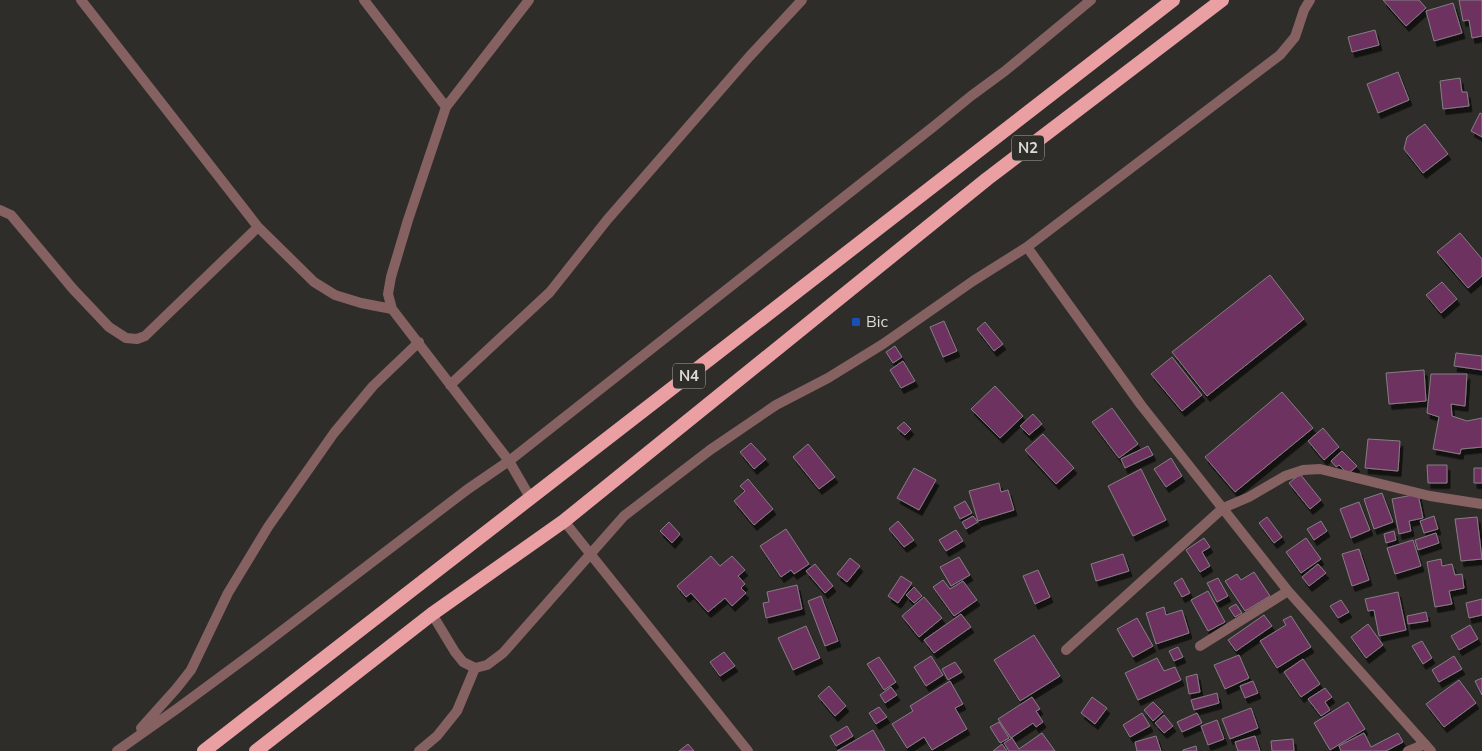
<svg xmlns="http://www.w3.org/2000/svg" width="1482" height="751" viewBox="0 0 1482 751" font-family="'Nunito Sans',sans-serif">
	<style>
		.building { fill: #6e3160; stroke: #847f83; filter: url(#shadow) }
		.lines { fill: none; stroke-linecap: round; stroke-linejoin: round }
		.service { stroke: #866162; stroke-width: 10 }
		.minor { stroke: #866162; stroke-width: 10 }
		.trunk { stroke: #eaa0a2; stroke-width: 14 }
		.transit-dot { fill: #1a4fb4; stroke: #2f2d29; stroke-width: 2 }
		.labels { text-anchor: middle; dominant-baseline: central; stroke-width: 4.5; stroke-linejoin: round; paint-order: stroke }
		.shield { fill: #2f2d29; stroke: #a7a6a3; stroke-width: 1 }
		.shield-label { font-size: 15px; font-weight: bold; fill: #dbdad7 }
		.poi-label { font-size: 16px; fill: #dbdad7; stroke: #2f2d29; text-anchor: start }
	</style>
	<defs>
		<filter id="shadow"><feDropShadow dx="3" dy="5.5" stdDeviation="0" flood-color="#0009"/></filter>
	</defs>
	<rect width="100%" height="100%" fill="#2f2d29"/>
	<path class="building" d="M1383 0H1419L1426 8 1406 26Z
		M1459 0H1482V36L1472 38 1469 20 1463 21Z
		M1453 3 1462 33 1434 41 1426 11Z
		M1375 30 1379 45 1352 52 1348 37Z
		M1398 72 1409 100 1378 113 1367 84Z
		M1460 78 1462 92H1467L1469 106 1443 109 1440 81Z
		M1480 113 1482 114V137L1471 131Z
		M1425 124 1448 154 1423 173 1404 149 1407 137Z
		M1460 233 1482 259V276L1468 288 1437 252Z
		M1270 275 1304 319 1207 396 1172 352Z
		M1442 282 1457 299 1441 313 1426 295Z
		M944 321 957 351 943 357 930 327Z
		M985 322 1003 344 994 351 977 329Z
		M895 346 902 357 893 363 886 352Z
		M1456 353 1482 356V370L1454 366Z
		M1172 357 1202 395 1182 411 1151 374Z
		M903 361 915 381 901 388 890 370Z
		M1424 370 1426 401 1389 404 1386 373Z
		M1431 374H1467L1465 406 1451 404 1452 416 1467 421 1482 418V447L1461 449 1460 454 1433 449 1439 417 1427 413Z
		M995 386 1023 416 1000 438 971 409Z
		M1282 392 1313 428 1235 492 1205 457Z
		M1112 408 1138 444 1119 458 1092 422Z
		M1033 414 1042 424 1029 435 1020 426Z
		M904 422 911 429 905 435 897 428Z
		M1323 428 1339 447 1324 460 1308 441Z
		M1043 434 1074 468 1056 484 1025 450Z
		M1368 439 1400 441 1398 471 1365 468Z
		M751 443 766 459 754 469 740 452Z
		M808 444 835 477 819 489 793 457Z
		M1148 446 1153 455 1125 468 1121 459Z
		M1342 451 1357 466 1348 474 1339 465 1336 467 1331 461Z
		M1171 458 1182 476 1166 487 1154 469Z
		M1427 465H1447V483H1428Z
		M914 468 936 480 919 510 897 498Z
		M1474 468H1482V483H1474Z
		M1141 469 1166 520 1133 536 1108 486Z
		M1300 474 1321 500 1310 509 1289 483Z
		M748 479 773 509 754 525 734 501 745 491 740 486Z
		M999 483 1001 492 1008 490 1014 510 978 521 969 491Z
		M1382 493 1393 522 1374 529 1364 499Z
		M1418 494 1423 518 1409 521 1411 531 1399 534 1392 499Z
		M965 501 972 513 960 519 954 507Z
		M1359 502 1370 530 1351 538 1340 509Z
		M973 516 978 522 966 529 962 522Z
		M1434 516 1438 529 1424 533 1420 521Z
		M1267 517 1282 537 1274 543 1259 523Z
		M1477 517 1482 559 1461 561 1455 519Z
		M898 521 914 540 904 547 889 529Z
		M1321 521 1327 531 1314 540 1307 529Z
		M669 522 680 534 672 543 660 531Z
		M786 529 809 564 794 574 791 570 781 577 760 546Z
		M956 530 963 541 946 551 939 540Z
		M1394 531 1396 540 1386 543 1384 534Z
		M1436 533 1439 543 1418 550 1415 540Z
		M1204 538 1210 547 1202 552 1210 566 1200 572 1186 550Z
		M1306 538 1321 559 1301 573 1286 552Z
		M1413 540 1421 566 1395 574 1387 548Z
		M1359 549 1369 580 1352 586 1342 554Z
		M1123 554 1129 571 1096 581 1091 564Z
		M711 556 720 566 732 556 745 570 738 576 745 584 741 588 746 593 732 606 725 598 708 612 691 593 686 597 677 586Z
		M959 557 970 575 951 586 940 567Z
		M850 558 860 566 847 582 837 574Z
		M1441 559 1442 566 1452 564 1455 575 1462 574 1464 588 1449 591 1452 604 1435 607 1427 562Z
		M815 564 833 586 825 593 806 571Z
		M1318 564 1326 573 1309 586 1302 577Z
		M1038 570 1050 597 1035 604 1023 576Z
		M1254 572 1270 596 1245 611 1225 581 1237 574 1241 580Z
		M901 576 912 583 898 603 888 596Z
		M1182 578 1190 593 1182 597 1174 583Z
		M1218 578 1228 596 1217 602 1207 583Z
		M943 580 950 589 963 581 977 600 954 616 933 587Z
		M797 585 802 609 766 618 763 603 769 602 767 592Z
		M914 587 922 596 914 603 906 595Z
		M1208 591 1225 622 1208 631 1191 600Z
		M1398 592 1406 630 1379 636 1374 610 1368 611 1365 599Z
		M821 596 838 641 825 646 808 601Z
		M924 597 942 618 919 637 902 616Z
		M1482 599V615L1469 618 1466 603Z
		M1341 600 1349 612 1338 618 1330 606Z
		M1236 604 1242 613 1235 617 1229 608Z
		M1164 607 1166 615 1182 610 1189 633 1156 644 1146 613Z
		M1426 612 1428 621 1408 624 1407 616Z
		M961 614 971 627 934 653 924 640Z
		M1264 615 1272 626 1236 651 1228 640Z
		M1291 616 1311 647 1277 668 1260 641 1286 625 1283 620Z
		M1137 618 1153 646 1133 657 1117 629Z
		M1368 624 1383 645 1366 658 1351 637Z
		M1470 625 1478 639 1459 650 1451 636Z
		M806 626 820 658 793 670 778 638Z
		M1034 635 1060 676 1020 701 994 660Z
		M1422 641 1432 658 1423 664 1412 646Z
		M1178 647 1183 657 1174 661 1169 651Z
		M724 652 735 666 720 676 710 662Z
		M1239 655 1249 678 1225 689 1214 665Z
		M931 656 943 675 926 686 914 667Z
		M1454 656 1462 669 1439 682 1432 670Z
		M879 657 896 682 884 690 867 664Z
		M1157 658 1164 671 1175 667 1181 680 1138 700 1125 673Z
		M1303 659 1320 684 1301 697 1284 672Z
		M955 662 962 672 948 680 942 669Z
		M1197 674 1200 692 1189 694 1186 677Z
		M1482 678V695L1475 681Z
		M1459 680 1476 703 1444 727 1426 704Z
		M950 681 963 704 955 708 967 729 932 750 924 737 907 748 892 724 913 711 910 706Z
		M1253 681 1258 693 1245 698 1240 686Z
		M829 686 846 706 835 716 818 696Z
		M891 687 897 695 885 703 880 695Z
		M1325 688 1332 697 1325 702 1330 710 1321 716 1308 699Z
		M1217 693 1219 703 1194 710 1191 700Z
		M1032 697 1040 709 1036 711 1043 722 1036 727 1033 723 1011 738 998 719Z
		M1092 697 1107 708 1095 724 1081 713Z
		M1153 702 1163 712 1153 721 1144 710Z
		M1348 702 1365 729 1330 750 1314 723Z
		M879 707 887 717 876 724 869 713Z
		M1251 708 1258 728 1230 739 1222 719Z
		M1142 713 1150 726 1130 737 1123 725Z
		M1197 713 1202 723 1182 732 1177 722Z
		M1164 715 1173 726 1164 733 1155 723Z
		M1217 720 1224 739 1208 745 1201 726Z
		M999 722 1009 738 1000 743 990 727Z
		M847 726 853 736 836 746 830 736Z
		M873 730 885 751H837Z
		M1042 733 1055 751H1009L1004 743 1012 738 1019 749Z
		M1364 733 1371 747 1398 733 1403 742 1386 751H1341L1339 746Z
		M1156 736 1161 751H1137L1135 742Z
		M1255 736 1260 751H1238L1235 742Z
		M1293 739 1294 751H1272L1271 741Z
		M688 744 694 751H679Z
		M1002 744 1007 751H993Z
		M1196 746 1197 751H1183V750Z"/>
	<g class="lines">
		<path class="service" d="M419 751 437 736 457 711 475 668"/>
		<path class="minor" d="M81 0 258 227 314 282 335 295 361 303 392 309
			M364 0 446 107
			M529 0 446 107 408 220 391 277 388 294 392 309 509 461 531 499
			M0 210 11 215 73 289 109 327 126 338 137 339 145 336 258 227
			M1027 247 1141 405 1288 591 1431 751
			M450 385 550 292 607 220 749 57 802 0
			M564 521 748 751
			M432 614 455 652 463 662 475 668 487 665 503 653 624 516 710 450 776 405 828 378 883 344 973 281 1027 247 1280 55 1295 37 1304 10 1310 0
			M1200 646 1288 591
			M1066 650 1223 508 1249 497 1285 476 1303 470 1320 469 1430 496 1482 504
			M141 728 176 689 191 670 228 593 268 527 334 433 373 386 419 342
			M117 751 178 708 262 646 468 489 509 461 933 127 971 96 1005 71 1091 0
			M1408 751 1425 744"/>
		<path class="trunk" d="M204 751 1173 0
			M256 751 432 614 564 521 987 179 1222 0"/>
	</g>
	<rect class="transit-dot" x="851" y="317" width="10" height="10" rx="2.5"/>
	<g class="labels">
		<g class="shield">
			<rect x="1012" y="135.5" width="32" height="25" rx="4"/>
			<rect x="673" y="363.5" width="32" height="25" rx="4"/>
		</g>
		<g class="shield-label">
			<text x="1028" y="148">N2</text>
			<text x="689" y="376">N4</text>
		</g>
		<g class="poi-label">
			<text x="866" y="322">Bic</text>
		</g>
	</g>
</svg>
